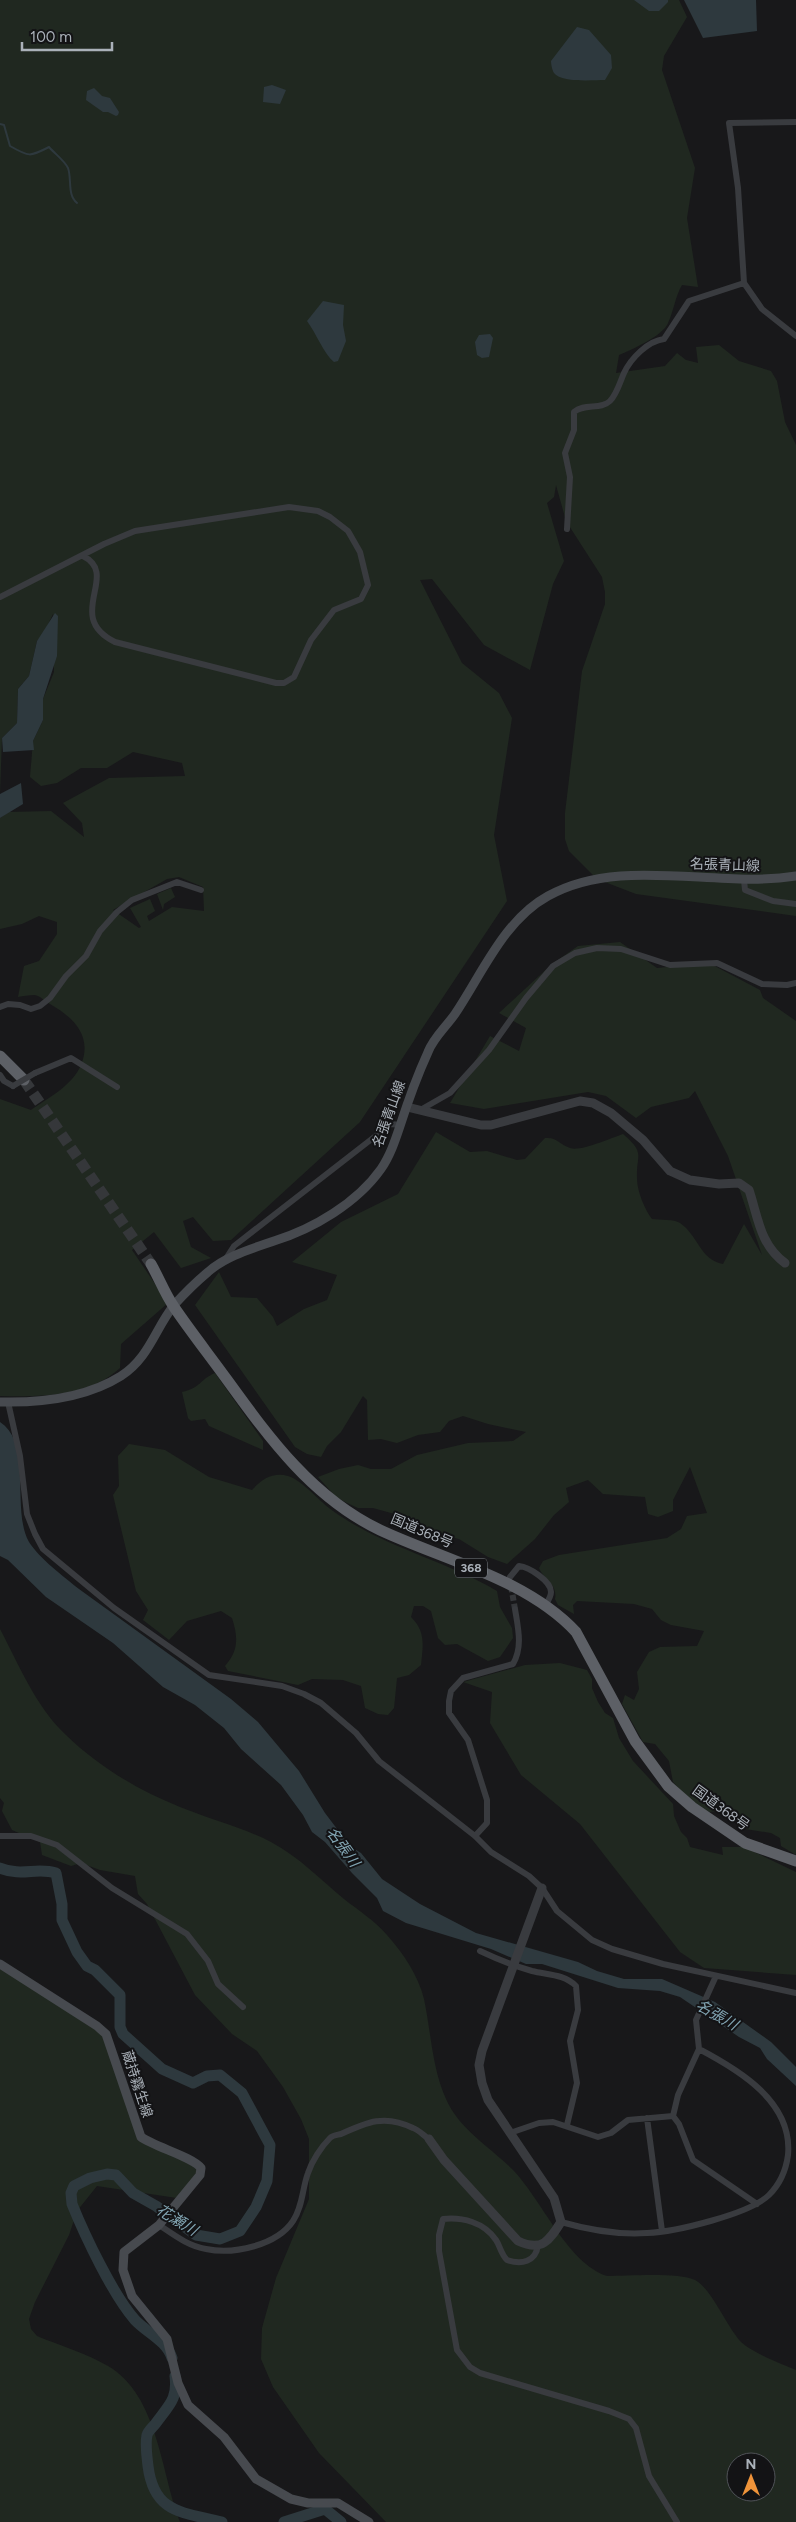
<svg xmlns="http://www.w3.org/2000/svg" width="796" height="2522" viewBox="0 0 796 2522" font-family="Figtree,'Noto Sans JP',sans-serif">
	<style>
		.green { fill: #202820; fill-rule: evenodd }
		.water { fill: #2e393e }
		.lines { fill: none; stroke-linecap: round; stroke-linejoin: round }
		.stream { stroke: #2e393e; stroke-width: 2 }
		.river { stroke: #2e393e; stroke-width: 11 }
		.minor-tunnel { stroke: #35373a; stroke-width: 6; stroke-dasharray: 6 3; stroke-linecap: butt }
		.trunk-tunnel { stroke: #35373a; stroke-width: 11; stroke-dasharray: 11 5.5; stroke-linecap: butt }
		.minor { stroke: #393b3f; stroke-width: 6 }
		.tertiary { stroke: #393b3f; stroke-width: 9 }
		.secondary { stroke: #474a4f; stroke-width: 9 }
		.trunk { stroke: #5d6066; stroke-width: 11 }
		.minor-bridge { stroke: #393b3f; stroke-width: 6 }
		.labels { text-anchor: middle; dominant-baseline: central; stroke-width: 4; stroke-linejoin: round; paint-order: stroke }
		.shield { fill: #131315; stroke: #7d8288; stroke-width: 1 }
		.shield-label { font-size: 12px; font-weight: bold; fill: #aab1b9 }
		.street-label { font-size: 14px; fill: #aab1b9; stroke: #131315 }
		.water-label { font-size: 15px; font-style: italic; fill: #82a5b3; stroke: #131315 }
	</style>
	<rect width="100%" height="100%" fill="#18181a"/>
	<path class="green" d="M0 0H679L687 17 664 56 662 70 695 168 687 218 698 287 682 285C675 297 674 310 668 323 663 336 631 350 619 355L616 373 665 366 677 353 686 360 698 363 696 347 719 345 739 361 771 371 777 381 785 422 796 445V916L636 894 597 879 569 851 565 839V813L582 671 605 604V592L602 577 566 521 556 485 554 497 547 503 564 561 553 584 530 670 484 645 432 579 420 580 462 663 499 693 512 718 494 835 507 901 360 1122 231 1240 213 1241 193 1217 183 1221 191 1247 211 1258 181 1268 154 1232 132 1250 168 1303 121 1344 120 1368C89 1397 39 1397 0 1396V1099L31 1110C48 1098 72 1086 81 1065 93 1036 73 1017 50 1004 45 1001 39 995 34 995 29 995 23 996 18 997L24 966 39 961 57 934V922L39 916 22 924 0 929V818L9 812 51 811 84 837 82 823 63 803 109 778 185 776 182 763 133 752 107 768H81L57 783 41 786 30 777 33 741 43 720V699L54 672 53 614 44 633 37 641 29 676 18 689 17 723 2 738 0 794ZM179 877 203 887 204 911 172 907 149 921 147 916 155 911 150 899 130 908 141 927 139 928 113 910 167 879Z
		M171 888 175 897 164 904 163 910 157 894Z
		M620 942 657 968 709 963 760 990 763 998 796 1021V1855L781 1846 780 1838 771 1833 739 1828 727 1810 709 1812 694 1805 673 1782 669 1761 655 1744 643 1742 622 1704 625 1695 634 1700 639 1689 637 1672 649 1652 660 1647 697 1646 704 1631 671 1625 661 1620 652 1609 634 1604 577 1601 573 1605 574 1614 558 1605 555 1599C558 1584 544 1580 539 1568L543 1561 559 1555 667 1538 681 1529 687 1516 707 1513 690 1467 673 1500V1511L658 1517 648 1514 645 1497 603 1494 588 1480 566 1488 569 1502 554 1515 535 1539 507 1564 488 1557 459 1539 439 1534 409 1518 373 1508H358L347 1503 336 1497 318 1477 339 1469 358 1465 371 1469H391L417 1455 468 1443 513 1441 526 1432 488 1424 463 1416 449 1421 440 1432 418 1435 397 1443 381 1439 368 1440 367 1400 363 1396 341 1432 327 1446 321 1457 307 1454 295 1447 195 1305 219 1272 231 1297 257 1298 273 1317 277 1326 304 1309 327 1300 337 1275 292 1262 341 1222 398 1194 436 1132 470 1152 487 1151 517 1160 525 1159 545 1138C557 1137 559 1144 570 1148 580 1152 611 1138 623 1134 646 1154 636 1153 637 1179 637 1191 645 1210 652 1219 660 1220 674 1219 680 1223 698 1235 700 1260 723 1264L744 1224 762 1255 728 1156 695 1091 689 1098 651 1107 636 1118 606 1096 588 1092 484 1109 450 1103 490 1036 519 1051 526 1028 499 1013 552 964 578 946Z
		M215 1373 263 1441V1450L209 1426 205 1419 191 1421 188 1418 182 1392C201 1388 199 1380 215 1373Z
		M129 1444 165 1450 209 1477 252 1490C262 1479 273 1472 288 1476 302 1480 321 1503 333 1511 383 1547 445 1560 497 1591L500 1607 512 1628 513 1638 500 1657 488 1661 457 1644 445 1645 438 1638 431 1611 423 1606H414L411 1617C426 1632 423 1645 421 1665L409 1675 397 1678 394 1708 388 1715 378 1714 365 1708 361 1686 343 1680 312 1679 298 1685 228 1671 225 1666C239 1650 238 1637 232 1618L221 1611 187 1621 169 1640 143 1620 148 1610 136 1591 113 1495 119 1486 118 1456Z
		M0 1629C19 1665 36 1707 66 1735 99 1767 138 1790 180 1807 209 1819 242 1827 271 1842 299 1857 320 1879 344 1899 358 1910 375 1921 387 1935 403 1953 418 1975 424 1999 431 2032 432 2068 446 2099 459 2129 490 2147 512 2169 541 2198 567 2263 607 2276 627 2276 679 2272 695 2280 711 2288 727 2327 741 2342 753 2353 781 2364 796 2370V2522H386L319 2453 273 2387 261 2359 262 2328 276 2278 309 2199V2139L301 2119 283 2087 257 2051 232 2034 195 1995 147 1904 138 1894 135 1876 100 1870 81 1863 71 1866 42 1855 40 1842 12 1830 2 1811 4 1803 0 1798ZM736 2462H766V2492H736Z
		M560 1663 587 1670 592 1679V1688L598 1702 605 1713 613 1718 619 1738 633 1761 673 1804 674 1816 681 1832 687 1838 690 1847 723 1855 722 1847H744L796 1872V1975L704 1968 680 1952 580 1824 521 1775 490 1723 492 1692 463 1682 525 1665Z
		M0 1967 103 2035 138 2138 196 2165 199 2169 177 2198 97 2186 77 2211 69 2235 35 2302 29 2319 31 2329 37 2336C61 2346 86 2353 108 2366 158 2395 161 2473 180 2522H0Z"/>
	<path class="water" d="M634 0H668V2L659 11H649Z
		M684 0H756L757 31 703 38Z
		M577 27 589 30 611 55 612 68 605 80C593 80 561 83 554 73 552 70 551 64 551 61Z
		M272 85 286 90 280 104 263 102 264 87Z
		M94 88 102 96 110 98 119 112 118 115 116 116 108 112H103L86 100 87 91Z
		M323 301 344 305 343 325 346 341 338 361 334 362C324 354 316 333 307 321Z
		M490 334 493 338 489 357 482 358 477 355 475 342 479 335Z
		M55 613 58 616 57 656 43 699V720L33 741 34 750 3 752 2 738 17 723 18 689 29 676 37 641Z
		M21 783 23 804 0 818V794Z
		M0 1422C33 1443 11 1511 29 1542 39 1558 64 1577 79 1589L231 1699 258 1722 299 1771 325 1813 350 1846 361 1853 382 1879 420 1904 476 1933 578 1962 597 1971 624 1979H662L715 2002 771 2042 796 2067V2086L767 2059 760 2048 739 2037 680 1997 660 1991 618 1988 542 1964H526L491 1949 406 1923 383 1911 377 1898 352 1873 325 1842 312 1832 303 1815 281 1785 241 1749 224 1728 195 1705 163 1687 113 1643 46 1597 8 1560 0 1556Z"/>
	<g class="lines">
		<path class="stream" d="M0 124 4 125 10 146C29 157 30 157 49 147 55 154 64 160 68 168 72 179 67 195 77 203"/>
		<path class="river" d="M0 1868C22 1877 36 1867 56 1873L62 1904V1920L77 1952 87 1966 95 1970 120 1995V2027L123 2034 162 2069 193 2083 207 2076 220 2075 242 2093 270 2145 267 2181 256 2207 240 2231 220 2239 196 2235 156 2206 133 2193 116 2175 107 2174 90 2178 74 2186 71 2193 72 2204C85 2236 113 2295 135 2320 146 2332 167 2341 172 2358
			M175 2376C178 2399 169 2405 156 2423 153 2427 148 2431 147 2435 145 2445 147 2457 148 2466 154 2514 183 2512 222 2522
			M284 2522 325 2509 341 2522"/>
		<path class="minor-tunnel" d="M511 1586 515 1609"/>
		<path class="trunk-tunnel" d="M24 1080 151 1264"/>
		<path class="minor" d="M796 122 729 123 738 188 744 283 762 309 796 336
			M567 529 570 477 565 453 574 430V412C584 403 601 410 610 401 617 394 620 382 624 373 631 358 648 341 664 339L689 301 744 283
			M0 597 104 544 135 531 289 507 318 511 330 517 348 531 360 552 368 585 361 599 334 610 311 640 294 677 284 683H276L115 642C63 616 121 575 83 556
			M744 880 745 890 773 901 796 904
			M0 1007 8 1004 20 1005 31 1009 40 1006 50 998 66 976 86 956 100 931 117 912 132 900 177 882 201 890
			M35 1073 71 1058 117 1087
			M0 1075 4 1081 13 1086
			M422 1109 450 1093 489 1050 526 998 553 966 575 953 597 948 621 949 670 965 717 963 762 984 787 985 796 983
			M225 1260 234 1246 391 1124 400 1125
			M8 1402 20 1456 27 1514 35 1534 43 1549 114 1608 209 1675 282 1686 304 1694 321 1703 356 1733 379 1761 475 1836 491 1852 529 1876 542 1888 557 1911 592 1940 612 1949 663 1964 796 1993
			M510 1577 519 1566C529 1567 551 1581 551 1592 551 1596 548 1601 546 1604
			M0 1836H31L57 1845 112 1888 187 1934 208 1961 218 1984 243 2007
			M475 1836 487 1823V1800L468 1740 449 1713V1701L451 1691 463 1678 513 1664C523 1647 518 1628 515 1609
			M480 1951C497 1959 514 1966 532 1971 548 1975 564 1974 576 1986L578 2010 570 2041 577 2083 567 2125
			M673 2116 678 2095 699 2049 696 2020 716 1976
			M673 2116 679 2124 693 2160 757 2204
			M647 2118 662 2231
			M510 2133 539 2123 553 2122 598 2137 611 2133 628 2120 673 2116
			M561 2222C589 2230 619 2235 647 2233 675 2232 750 2214 769 2195 780 2184 786 2170 788 2155 793 2102 739 2070 699 2049
			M159 2225C174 2235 188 2246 206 2249 234 2255 277 2245 293 2221 303 2206 302 2189 308 2173 312 2161 321 2147 330 2138 333 2135 337 2135 341 2134 367 2122 385 2114 413 2128 419 2130 424 2136 429 2139
			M538 2245C536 2262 521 2265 507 2260 501 2254 500 2246 496 2240 484 2222 462 2217 443 2219L439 2235V2251L457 2350 470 2367 480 2373 609 2411 629 2419 636 2428 649 2476 677 2522"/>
		<path class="tertiary" d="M407 1107 481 1125H491L580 1101 593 1103 611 1113 643 1140 670 1171 690 1180 719 1184 739 1183 749 1190C758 1217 760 1245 785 1263
			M429 2139 444 2160 518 2241C542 2252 549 2241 561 2222L554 2198 488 2100 482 2083 479 2065 482 2051 542 1888"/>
		<path class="secondary" d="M0 1402C41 1403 86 1398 121 1376 149 1358 155 1329 174 1305 184 1294 196 1282 208 1272 226 1256 251 1249 274 1241 313 1229 357 1203 381 1169 390 1156 395 1141 400 1126 408 1101 417 1076 428 1052 434 1037 446 1027 455 1014 482 974 504 920 548 896 621 855 716 889 796 876
			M0 1964 97 2026 106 2034 141 2137C155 2147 193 2157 201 2168L200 2175 159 2225 124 2252 123 2270 132 2296 167 2339 178 2383 188 2405 224 2437 256 2479 291 2499 308 2503H338L369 2522"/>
		<path class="trunk" d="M0 1056 24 1080
			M151 1264C159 1278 165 1294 174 1307 191 1332 210 1356 228 1381 270 1439 313 1498 380 1530 444 1560 527 1579 576 1632L635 1741 668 1786 692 1807 745 1843 796 1861"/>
		<path class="minor-bridge" d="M13 1086 35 1073"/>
	</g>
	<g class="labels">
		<rect class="shield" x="455" y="1558.5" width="32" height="19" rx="4"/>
		<g class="shield-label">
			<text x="471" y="1568">368</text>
		</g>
		<g class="street-label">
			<text transform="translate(725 865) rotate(2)">名張青山線</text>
			<text transform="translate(389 1114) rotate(-70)">名張青山線</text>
			<text transform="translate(422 1531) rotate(23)">国道368号</text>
			<text transform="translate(721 1808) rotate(36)">国道368号</text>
			<text transform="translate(137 2084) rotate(72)">蔵持霧生線</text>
		</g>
		<g class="water-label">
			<text transform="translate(343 1847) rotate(54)">名張川</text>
			<text transform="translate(717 2015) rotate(30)">名張川</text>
			<text transform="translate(177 2220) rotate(31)">花瀬川</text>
		</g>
	</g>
	<g transform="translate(751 2477)"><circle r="24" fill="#131315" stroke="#4f5257"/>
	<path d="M0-4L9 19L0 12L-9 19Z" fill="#ef933a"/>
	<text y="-8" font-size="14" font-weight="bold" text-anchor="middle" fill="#aab1b9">N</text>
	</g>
	<path d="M22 42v8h90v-8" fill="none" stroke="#aab1b9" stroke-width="2.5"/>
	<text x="30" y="42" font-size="15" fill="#aab1b9" stroke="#131315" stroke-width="4" paint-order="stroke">100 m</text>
</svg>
